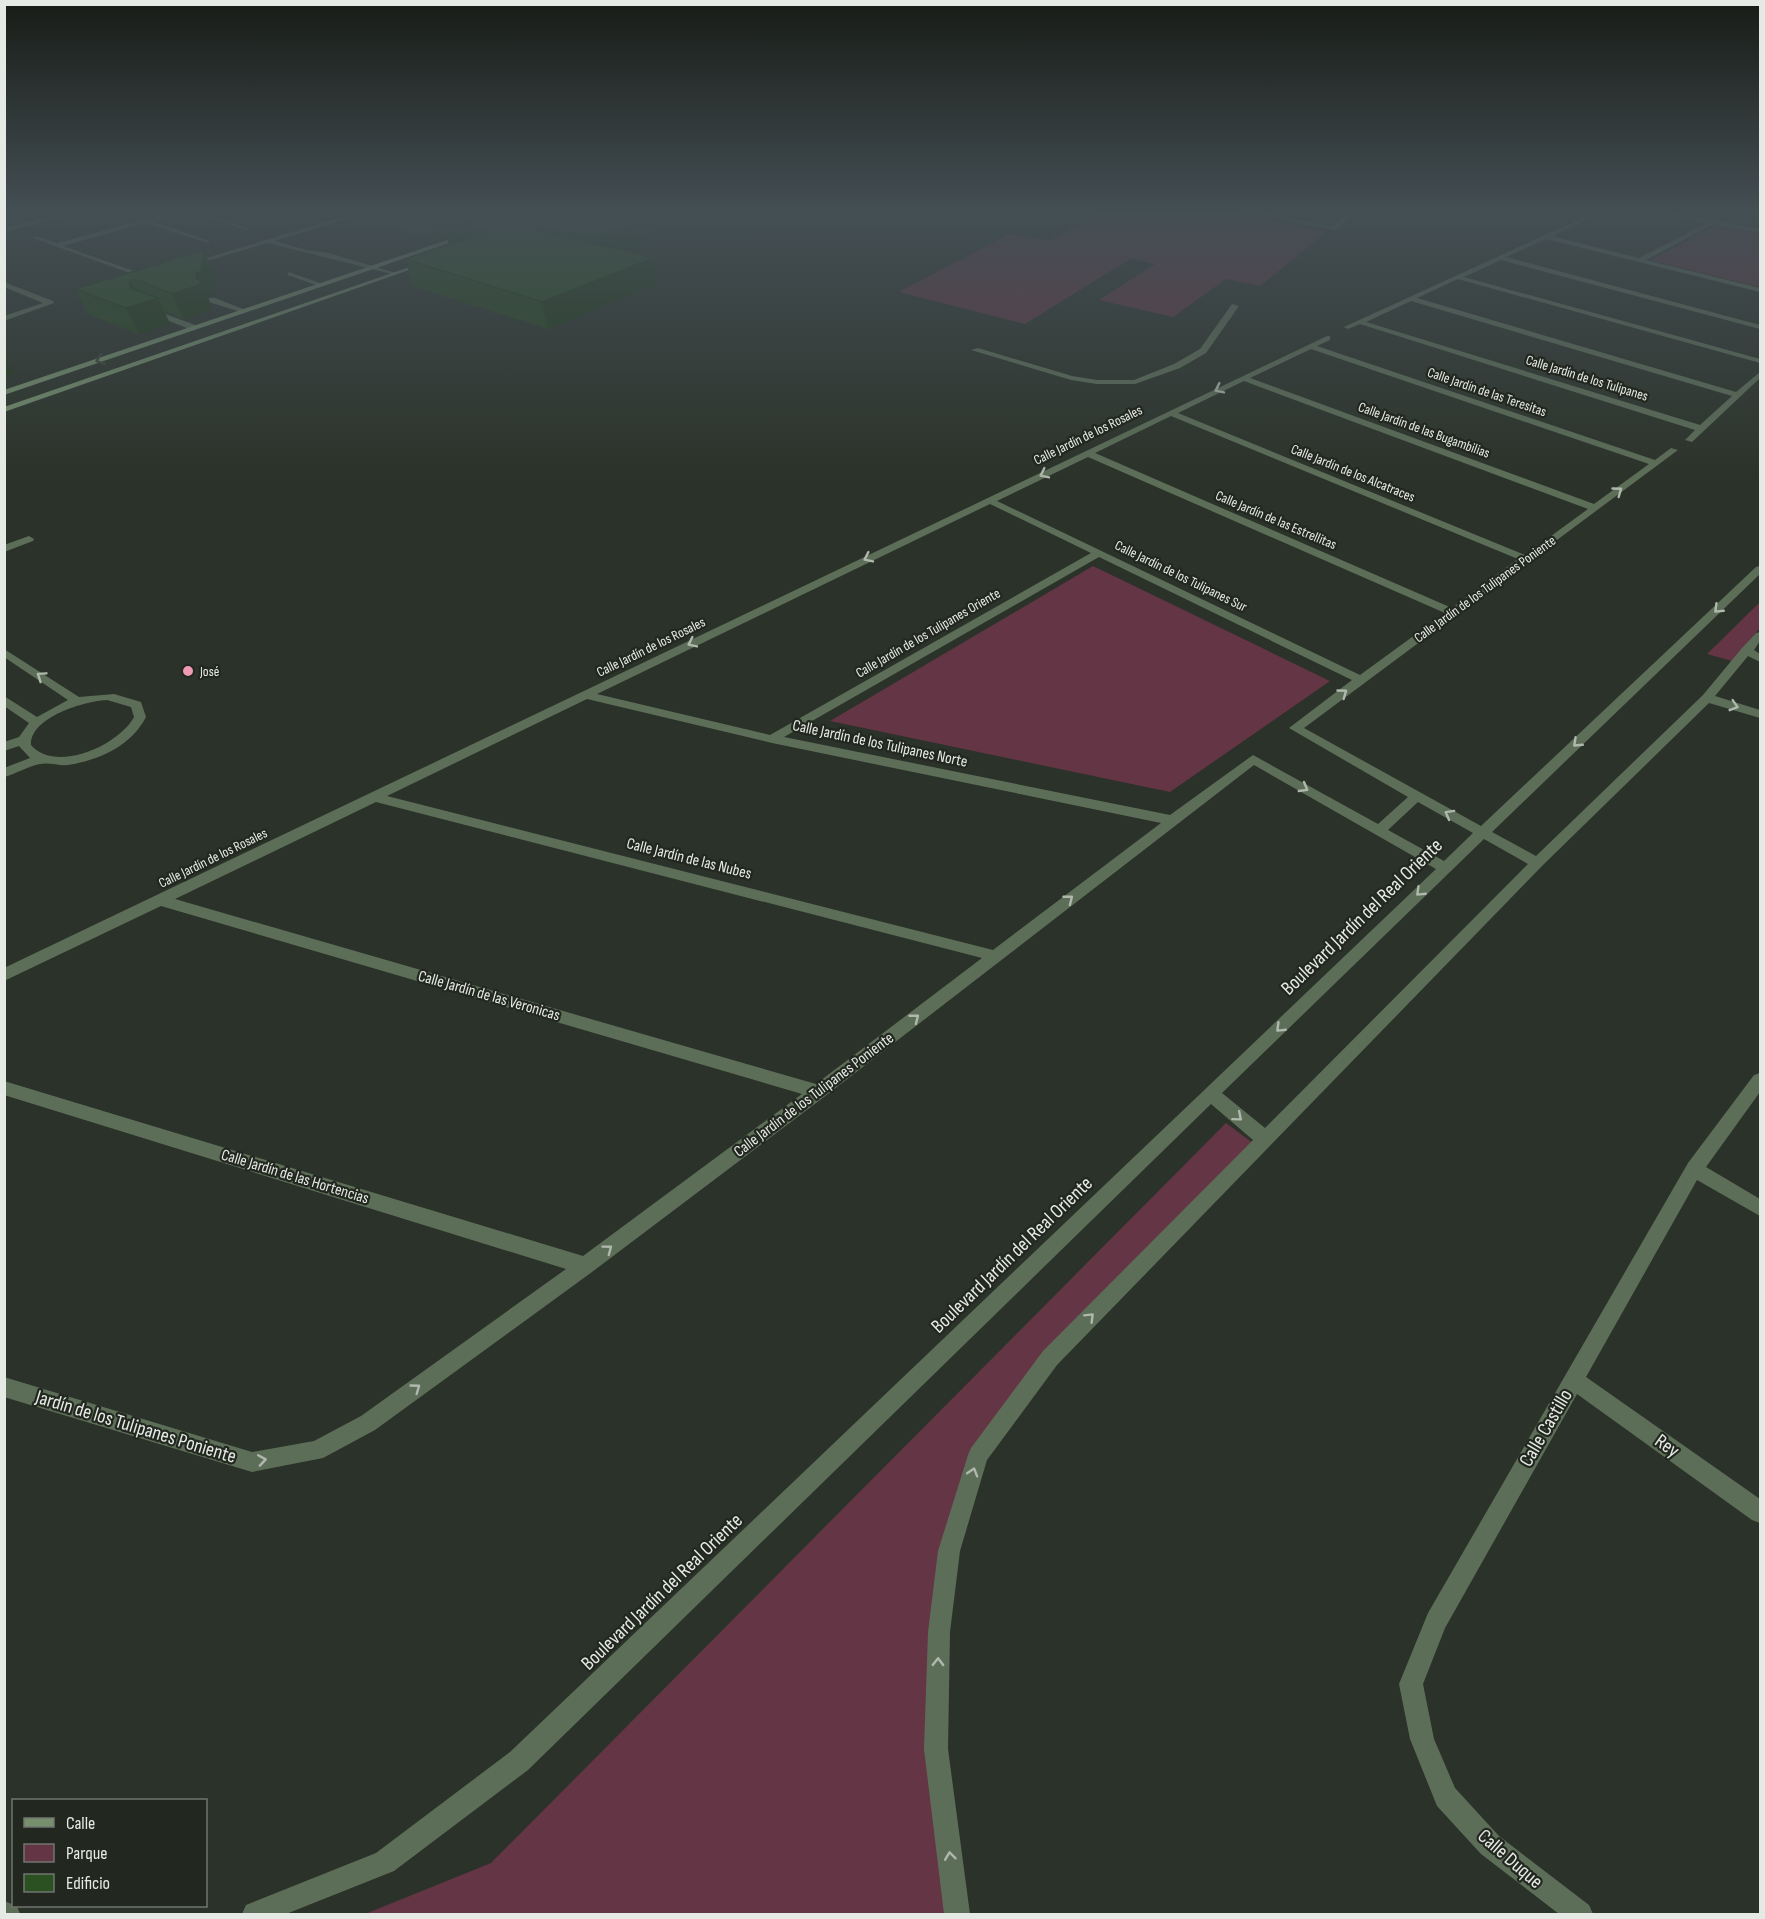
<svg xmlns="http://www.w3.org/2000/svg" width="1765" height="1919" viewBox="0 0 1765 1919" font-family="'Sofia Sans Condensed',sans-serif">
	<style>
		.green { fill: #643545 }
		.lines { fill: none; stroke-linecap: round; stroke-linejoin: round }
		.lane { fill: #5d6e58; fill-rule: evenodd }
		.street { fill: #5d6e58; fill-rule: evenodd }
		.secondary { fill: #76906e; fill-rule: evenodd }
		.wall { fill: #25451c }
		.shaded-wall { fill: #1e3817 }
		.building { fill: #2b5021; stroke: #1e3817; stroke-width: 1.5 }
		.oneway { stroke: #3b4737 }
		.oneway2 { stroke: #afb8ad }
		.poi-dot { fill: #f09ab6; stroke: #222820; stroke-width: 2 }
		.labels { text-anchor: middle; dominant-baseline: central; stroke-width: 4.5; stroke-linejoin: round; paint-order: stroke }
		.far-street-label { font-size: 14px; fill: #e6eae5; stroke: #222820 }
		.far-poi-label { font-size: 14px; fill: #e6eae5; stroke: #222820; text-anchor: start }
		.street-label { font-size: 16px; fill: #e6eae5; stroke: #222820 }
		.near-street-label { font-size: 20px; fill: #e6eae5; stroke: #222820 }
	</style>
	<rect width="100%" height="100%" fill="#2b3229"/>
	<path class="green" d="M1100 213H1229L1327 232 1260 286 1226 279 1173 317 1099 300 1155 264 1124 257 1130 259 1025 324 899 292 1011 233 1048 241Z
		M1717 225 1760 234V287L1650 260Z
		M1093 566 1330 681 1170 792 830 721Z
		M1760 602V628L1732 661 1707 654Z
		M1226 1123 1253 1143 972 1454 930 1746 950 1914H365L491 1863Z"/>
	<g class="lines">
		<path class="lane" d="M680 213H687L684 215Z
			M1150 213H1158L1141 223 1136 222Z
			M1349 213H1356L1336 229H1332V227Z
			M289 272 323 284 324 285 319 286 287 275Z
			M209 298H215L248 311 244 313 209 302Z
			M1232 304 1239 306 1206 353 1180 368 1135 384H1097L1071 380 971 350 978 348 1072 376 1097 380H1134L1174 364 1200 349Z
			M149 308 198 326 199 328 192 330 146 312Z
			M29 536 34 539 33 541 4 552V545Z"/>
		<path class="street" d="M64 213H74L4 232V228Z
			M168 213H178L152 221 209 241V243L145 223 63 246 151 277 149 280 33 238 36 236 57 243Z
			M196 213H205L250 229 245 230Z
			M354 213H364L275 241 306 250 329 253 396 273V275L268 243 192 265 187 264Z
			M1254 213H1267L1337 228 1334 230Z
			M1593 213H1601L1552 236 1639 258 1707 223 1663 213H1676L1760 229V233L1714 224 1646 260 1760 288V292L1546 239 1506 257 1760 325V329L1501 260 1464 277 1760 359V363L1458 279 1417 298 1736 392 1760 372V378L1692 442 1685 440 1695 430 1360 324 1348 329 1344 327ZM1411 301 1732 396 1700 425 1366 322Z
			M4 282 53 301 54 303 4 321V316L43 303 4 287Z
			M1327 336H1330V340L1317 346 1655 460 1671 448 1678 450 1304 728 1481 826 1756 567 1760 566V574L1492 832 1536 856 1703 695 1742 648 1756 633 1760 632V641L1754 650 1760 654V662L1748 656 1715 696 1760 710V718L1709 703 1542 866 1057 1365 987 1460 960 1551 950 1632 948 1749 970 1914H944L924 1749 928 1632 938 1551 968 1455 971 1448 1043 1351 1253 1140 1211 1104 528 1770 394 1871 286 1914H242L246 1905 376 1853 510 1752 1436 869 1254 765 824 1097 592 1272 375 1430 323 1458 252 1472 4 1397V1377L252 1452 314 1441 361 1416 566 1269 4 1095V1081L583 1256 802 1094 161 906 4 981V968ZM1311 349 1649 464 1594 504 1250 378ZM1244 381 1588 509 1525 555 1178 413ZM1171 416 1518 559 1452 608 1095 453ZM1088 457 1445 613 1360 675 997 501ZM990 504 1091 553 770 735 597 694ZM1099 557 1352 680 1289 728 1408 797 1378 824 1253 755 1170 815 784 737ZM587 699 772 743 1161 823 993 950 387 796ZM376 802 982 958 816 1084 175 899ZM1418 802 1473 833 1444 861 1388 830ZM1484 839 1528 864 1265 1128 1222 1093Z
			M4 649 79 697 114 694 141 702 146 717C131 746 100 760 68 765 59 766 49 762 40 764 28 766 16 774 4 777V768L30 758 19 746 4 751V742L19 737 29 723 4 706V696L37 717 68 700 4 657ZM107 700 131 707 134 717C119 745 56 774 31 745 30 717 85 701 107 700Z
			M1760 1073V1092L1706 1167 1760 1199V1216L1697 1180 1586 1377 1760 1499V1523L1752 1520 1577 1394 1445 1628 1423 1684 1434 1739 1455 1788 1499 1836 1589 1905 1593 1914H1559L1481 1854 1437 1806 1410 1739 1399 1684 1428 1613 1688 1163 1754 1075Z
			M4 1901 17 1906 20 1914H4Z"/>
		<path class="secondary" d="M468 233 470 236 4 395V390Z
			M424 262 429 263 4 412V407Z"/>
	</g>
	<path class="wall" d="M375 213H646L639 216 653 240 623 251 653 258 656 284 548 329 413 286 405 259 449 244 447 238 437 241 378 224Z
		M204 250 214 274 212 296 208 297 211 305V310L184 319 164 311 170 324 139 334 88 314 75 289 158 265Z"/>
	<path class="shaded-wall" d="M452 213H461L464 222 475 213H558L504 217 507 231 486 232 464 226 469 244 458 248 452 226 449 225V226V225L444 224 447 238 437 241 431 220Z
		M604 213H646L606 227Z
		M650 218 653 240 596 261 593 240Z
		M204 250 214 274 212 296 208 297 211 305V310L184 319 172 294 196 278V273Z
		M653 258 656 284 548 329 542 302Z
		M131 280 142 303 158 298 170 324 139 334 126 308 130 288 129 282Z
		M4 357 14 373 4 376Z"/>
	<path class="building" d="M407 213H452L431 220Z
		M476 213H492L452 226 444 224Z
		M516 213H629L650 218 593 240 504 217Z
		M489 218 653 258 542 302 405 259 486 232 464 226Z
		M204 250 201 271 196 273V278L200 280V285L172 294 138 280H131L129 282 130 288 158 298 126 308 75 289 155 265H158L161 263Z"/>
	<defs><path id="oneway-chevron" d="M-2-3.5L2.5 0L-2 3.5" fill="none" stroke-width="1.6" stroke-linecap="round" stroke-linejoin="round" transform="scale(1.5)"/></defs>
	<use class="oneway" href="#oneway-chevron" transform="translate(100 360) rotate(161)"/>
	<g class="oneway2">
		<use href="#oneway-chevron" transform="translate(1219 389) rotate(154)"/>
		<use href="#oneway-chevron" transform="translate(1044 474) rotate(154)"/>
		<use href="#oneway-chevron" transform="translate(1618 491) rotate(-36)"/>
		<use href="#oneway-chevron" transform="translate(868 558) rotate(154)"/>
		<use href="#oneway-chevron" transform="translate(1718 609) rotate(136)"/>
		<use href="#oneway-chevron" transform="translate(692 643) rotate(154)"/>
		<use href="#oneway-chevron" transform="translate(41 676) rotate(-146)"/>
		<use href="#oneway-chevron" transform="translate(1343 693) rotate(-36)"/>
		<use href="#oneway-chevron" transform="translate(1734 706) rotate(17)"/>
		<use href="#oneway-chevron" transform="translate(1577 743) rotate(137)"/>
		<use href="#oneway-chevron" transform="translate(1304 788) rotate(30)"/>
		<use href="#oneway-chevron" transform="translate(1449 814) rotate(-151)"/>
		<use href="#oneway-chevron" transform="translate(1420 892) rotate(136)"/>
		<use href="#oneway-chevron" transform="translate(1069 899) rotate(-38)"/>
		<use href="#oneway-chevron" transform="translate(915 1018) rotate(-38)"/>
		<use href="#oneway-chevron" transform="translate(1280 1028) rotate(136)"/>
		<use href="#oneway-chevron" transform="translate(1238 1117) rotate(40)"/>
		<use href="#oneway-chevron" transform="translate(608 1249) rotate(-37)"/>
		<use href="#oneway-chevron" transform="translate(1090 1317) rotate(-45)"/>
		<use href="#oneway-chevron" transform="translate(416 1388) rotate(-36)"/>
		<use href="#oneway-chevron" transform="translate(262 1460) rotate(-9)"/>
		<use href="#oneway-chevron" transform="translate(973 1472) rotate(-73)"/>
		<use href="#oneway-chevron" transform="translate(938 1662) rotate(-89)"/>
		<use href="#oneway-chevron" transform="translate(950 1856) rotate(-97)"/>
	</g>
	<linearGradient id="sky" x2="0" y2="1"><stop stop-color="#181c17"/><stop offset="0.44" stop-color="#444f54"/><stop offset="1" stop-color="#444f54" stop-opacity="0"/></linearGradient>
	<rect width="1765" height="482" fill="url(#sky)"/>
	<circle class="poi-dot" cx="188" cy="671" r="6"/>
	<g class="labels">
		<g class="far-street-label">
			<text transform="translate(1587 378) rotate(17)">Calle Jardín de los Tulipanes</text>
			<text transform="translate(1487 392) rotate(19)">Calle Jardín de las Teresitas</text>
			<text transform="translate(1424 430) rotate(20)">Calle Jardín de las Bugambilias</text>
			<text transform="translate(1088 435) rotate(-26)">Calle Jardín de los Rosales</text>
			<text transform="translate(1353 473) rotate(22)">Calle Jardín de los Alcatraces</text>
			<text transform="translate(1276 520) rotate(23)">Calle Jardín de las Estrellitas</text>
			<text transform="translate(1181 576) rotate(26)">Calle Jardín de los Tulipanes Sur</text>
			<text transform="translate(1485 589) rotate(-36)">Calle Jardín de los Tulipanes Poniente</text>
			<text transform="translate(928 633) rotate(-30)">Calle Jardín de los Tulipanes Oriente</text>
			<text transform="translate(651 647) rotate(-26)">Calle Jardín de los Rosales</text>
			<text transform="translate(213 858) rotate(-26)">Calle Jardín de los Rosales</text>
		</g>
		<g class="far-poi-label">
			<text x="200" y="671">José</text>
		</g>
		<g class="street-label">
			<text transform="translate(880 744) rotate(12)">Calle Jardín de los Tulipanes Norte</text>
			<text transform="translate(689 859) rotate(14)">Calle Jardín de las Nubes</text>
			<text transform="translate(489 996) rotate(16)">Calle Jardín de las Veronicas</text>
			<text transform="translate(814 1095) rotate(-37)">Calle Jardín de los Tulipanes Poniente</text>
			<text transform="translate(295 1177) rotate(17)">Calle Jardín de las Hortencias</text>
		</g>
		<g class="near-street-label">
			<text transform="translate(1362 917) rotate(-44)">Boulevard Jardín del Real Oriente</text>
			<text transform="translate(1012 1255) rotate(-44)">Boulevard Jardín del Real Oriente</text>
			<text transform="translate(136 1427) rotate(17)">Jardín de los Tulipanes Poniente</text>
			<text transform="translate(1546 1428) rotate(-60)">Calle Castillo</text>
			<text transform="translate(1667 1446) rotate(35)">Rey</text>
			<text transform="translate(662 1592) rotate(-44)">Boulevard Jardín del Real Oriente</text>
			<text transform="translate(1510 1859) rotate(41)">Calle Duque</text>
		</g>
	</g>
	<rect width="1765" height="1919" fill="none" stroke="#e6eae5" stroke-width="12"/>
	<rect x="12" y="1799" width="195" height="108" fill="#222820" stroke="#70766f" stroke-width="1.5"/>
	<rect x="24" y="1818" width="30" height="9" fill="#76906e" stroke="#70766f" stroke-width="1.5"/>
	<text x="66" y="1829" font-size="18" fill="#e6eae5">Calle</text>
	<rect x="24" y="1844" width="30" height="18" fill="#643545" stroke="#70766f" stroke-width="1.5"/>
	<text x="66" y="1859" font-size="18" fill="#e6eae5">Parque</text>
	<rect x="24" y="1874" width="30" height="18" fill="#2b5021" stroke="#70766f" stroke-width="1.5"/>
	<text x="66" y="1889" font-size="18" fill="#e6eae5">Edificio</text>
</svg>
